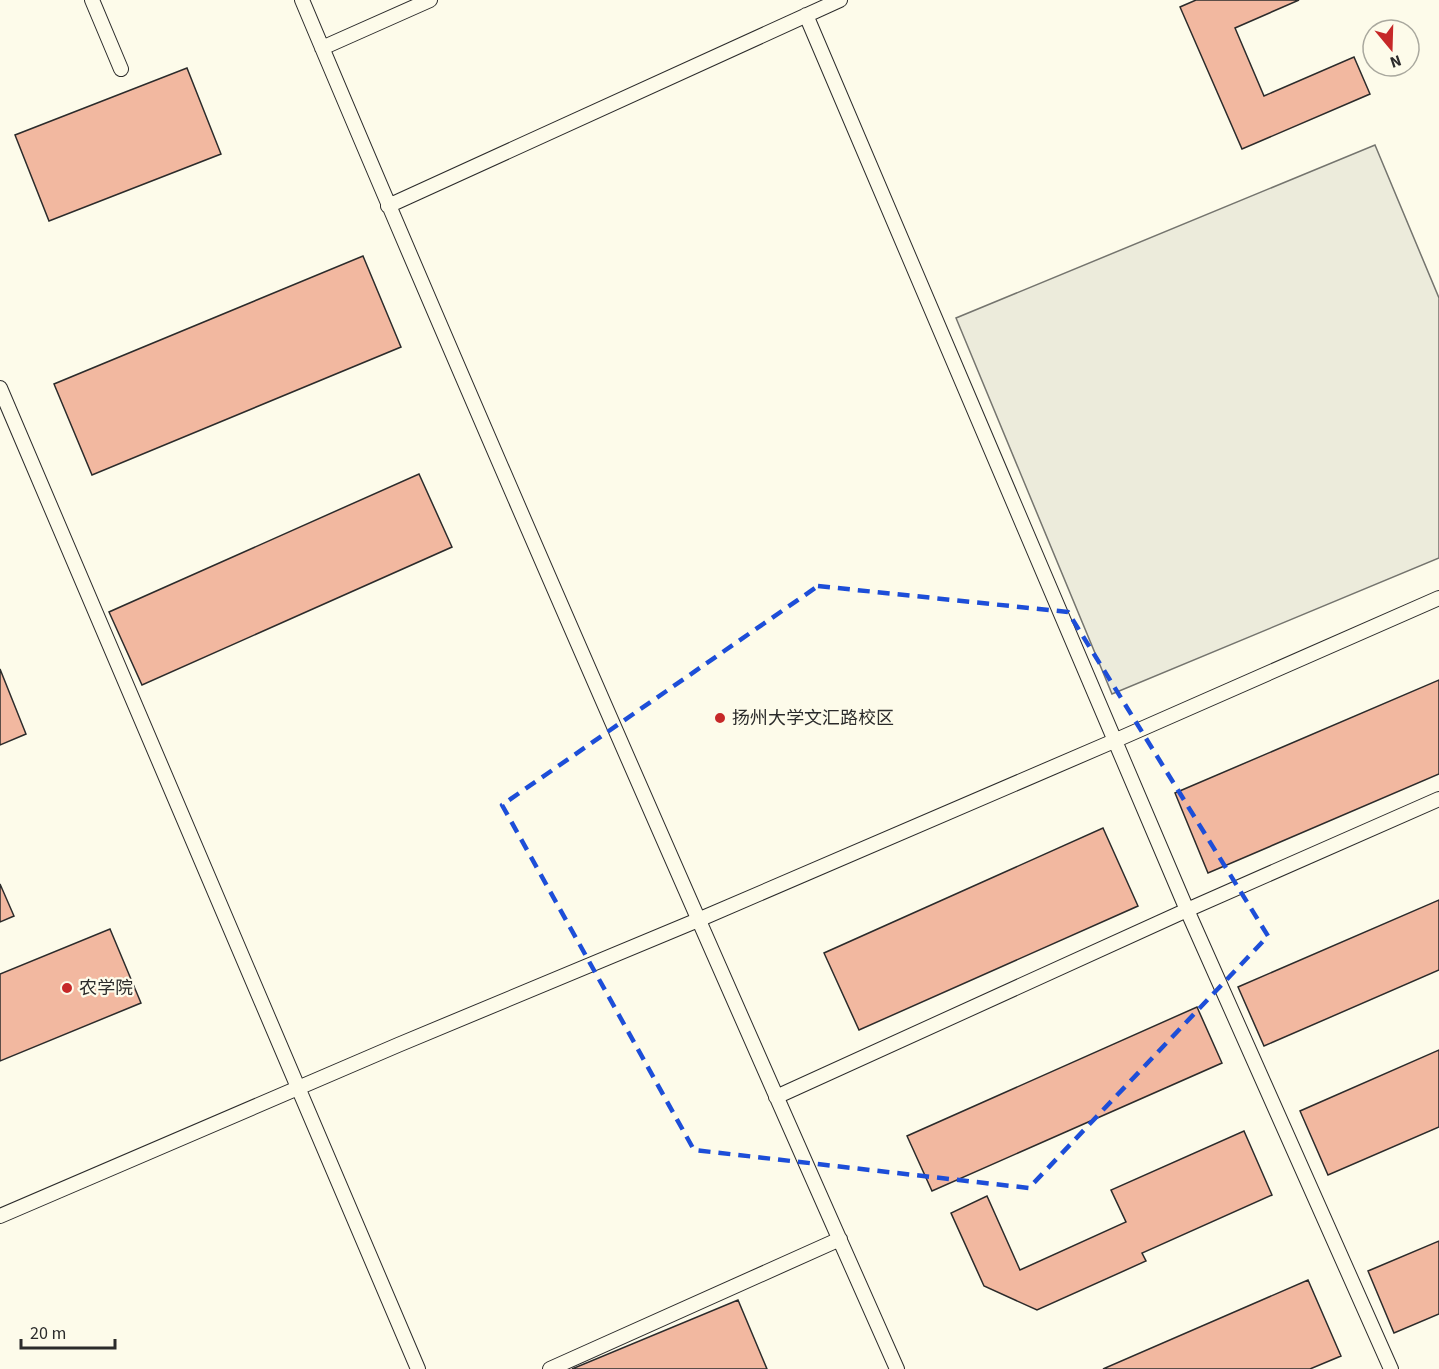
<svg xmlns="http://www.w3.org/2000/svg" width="1439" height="1369" viewBox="0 0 1439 1369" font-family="'Source Sans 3','Noto Sans SC',sans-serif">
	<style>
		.green { fill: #ecebdb; stroke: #74746e; stroke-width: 1.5 }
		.building { fill: #f2b8a0; stroke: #2b2b2b; stroke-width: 1.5 }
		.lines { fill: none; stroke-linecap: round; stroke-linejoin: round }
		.service-casing { stroke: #2b2b2b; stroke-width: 16 }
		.service { stroke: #fdfbea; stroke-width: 14 }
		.marked { fill: none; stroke: #1d4ed8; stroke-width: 4.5; stroke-dasharray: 12 8; stroke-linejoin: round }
		.poi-dot { fill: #c62828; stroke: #fdfbea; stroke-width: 2 }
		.labels { text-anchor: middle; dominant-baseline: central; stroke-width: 4.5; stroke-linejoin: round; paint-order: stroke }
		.poi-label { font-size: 18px; fill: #2b2b2b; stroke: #fdfbea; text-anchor: start }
	</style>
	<rect width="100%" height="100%" fill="#fdfbea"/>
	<path class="green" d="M1375 145 1439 298V558L1112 694 956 318Z"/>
	<path class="building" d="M1196 0H1299L1235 28 1264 96 1354 57 1370 94 1242 149 1180 7Z
		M187 68 221 154 49 221 15 135Z
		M363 256 401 347 92 475 54 384Z
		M419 474 452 547 142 685 109 612Z
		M0 669 26 734 0 745Z
		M1439 680V774L1208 873 1175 793Z
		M1103 828 1138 906 859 1030 824 953Z
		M0 884 14 916 0 922Z
		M1439 900V970L1264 1046 1238 987Z
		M110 929 141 1003 0 1061V974Z
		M1197 1007 1222 1063 932 1191 907 1136Z
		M1439 1050V1127L1328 1175 1300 1111Z
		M1244 1131 1272 1195 1142 1253 1146 1261 1037 1310 984 1286 951 1213 987 1196 1020 1270 1126 1222 1111 1190Z
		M1439 1241V1314L1394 1333 1368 1271Z
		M1308 1280 1341 1356 1310 1369H1103Z
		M738 1300 767 1369H572Z"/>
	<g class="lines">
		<g class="service-casing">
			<path id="service" d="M92 0 121 69
				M302 0C495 459 695 914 897 1369
				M806 15 1187 910 1391 1369
				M322 48 430 0
				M388 206 840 0
				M0 388 418 1369
				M776 1097 1187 910 1439 799
				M0 1216 398 1045 698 920 1114 741 1439 598
				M550 1369 840 1239"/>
		</g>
		<use href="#service" class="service"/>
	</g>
	<path class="marked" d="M818 586 1068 612 1268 936 1029 1188 694 1150 502 805Z"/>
	<g class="poi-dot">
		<circle cx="720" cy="718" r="6"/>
		<circle cx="67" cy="988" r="6"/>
	</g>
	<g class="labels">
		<g class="poi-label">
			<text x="732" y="718">扬州大学文汇路校区</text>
			<text x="79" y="988">农学院</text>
		</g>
	</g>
	<g transform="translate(1391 48) rotate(161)"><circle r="28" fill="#fdfbea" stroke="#a9a89e" stroke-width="1.5"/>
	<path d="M0-4.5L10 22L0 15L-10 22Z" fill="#c62828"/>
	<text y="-9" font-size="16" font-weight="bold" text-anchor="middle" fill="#2b2b2b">N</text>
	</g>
	<path d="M21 1339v9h94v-9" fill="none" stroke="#2b2b2b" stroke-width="3"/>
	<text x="30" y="1339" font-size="18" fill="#2b2b2b" stroke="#fdfbea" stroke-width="4.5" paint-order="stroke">20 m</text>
</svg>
